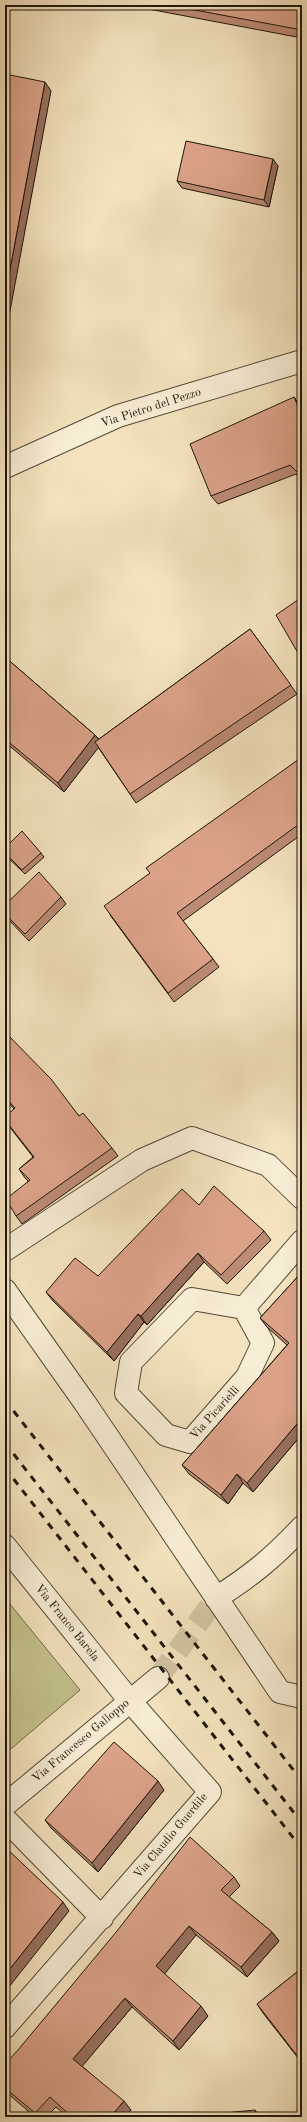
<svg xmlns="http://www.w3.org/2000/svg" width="307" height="2122" viewBox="0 0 307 2122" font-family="'Old Standard TT',serif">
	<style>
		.green { fill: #c3c18c; stroke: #706c4c }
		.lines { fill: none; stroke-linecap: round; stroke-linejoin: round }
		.street-tunnel { stroke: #d3c3a2; stroke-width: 22; stroke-dasharray: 22 11; stroke-linecap: butt }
		.street-casing { stroke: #534938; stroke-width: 24 }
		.street { stroke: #f7ecd4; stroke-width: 22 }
		.rail { stroke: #1e160c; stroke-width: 3; stroke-dasharray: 7 7; stroke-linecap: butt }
		.wall { fill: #bc8b75; stroke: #1e160c }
		.shaded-wall { fill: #99715f; stroke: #1e160c }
		.building { fill: #dba288; stroke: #1e160c }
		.labels { text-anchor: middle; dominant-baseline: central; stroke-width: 3.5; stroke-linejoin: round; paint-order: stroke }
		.street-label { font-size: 12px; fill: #1e160c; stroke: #f7ecd4 }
	</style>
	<rect width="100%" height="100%" fill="#f3e2bd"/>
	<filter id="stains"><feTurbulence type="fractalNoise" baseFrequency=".005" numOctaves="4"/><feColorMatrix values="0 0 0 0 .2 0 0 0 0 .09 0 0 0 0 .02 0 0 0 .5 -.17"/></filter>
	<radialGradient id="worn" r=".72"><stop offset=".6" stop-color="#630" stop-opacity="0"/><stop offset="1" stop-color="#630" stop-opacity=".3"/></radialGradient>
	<path class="green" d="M5 1598 80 1690 5 1754Z"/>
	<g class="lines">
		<path class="street-tunnel" d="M158 1678 216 1598"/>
		<g class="street-casing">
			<path id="street" d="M5 467 118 416 302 361
				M5 1250 142 1160 192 1138 268 1165 302 1198
				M5 1290 85 1403 280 1692 302 1697
				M192 1299 244 1308 263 1343 247 1377 190 1442 166 1435 126 1393 131 1362Z
				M244 1308 302 1241
				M5 1546 130 1701 210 1792 5 2027
				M216 1598C251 1576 273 1558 302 1527
				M5 1805 158 1678
				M5 1819 102 1918"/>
		</g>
		<use href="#street" class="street"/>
		<path class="rail" d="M5 1400 302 1781
			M5 1443 302 1823
			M5 1468 302 1849"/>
	</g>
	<path class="wall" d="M127 5H302V38Z
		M278 166 269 207 182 188 177 181Z
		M294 397 300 406 302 411V479L296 474 218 504 211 496Z
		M250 629 297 694 136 803 98 747 64 792 5 742V657L95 735 99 739Z
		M302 757V834L183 921 213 959 219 967 174 1002 110 915 150 873Z
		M5 848 41 853 44 857 25 874 5 855Z
		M61 897 66 904 29 941 5 916V905Z
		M5 1032 79 1116 112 1148 118 1156 22 1224 16 1216 28 1181 25 1178 19 1169 33 1157 5 1121 14 1109 5 1099Z
		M199 1205 264 1231 271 1240 227 1284 204 1262 147 1325 144 1322 114 1361 53 1301 46 1292 98 1276Z
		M302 1272V1434L253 1492 243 1483 228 1504 189 1474 182 1465 287 1345 267 1327 260 1318Z
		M164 1790 98 1872 51 1828 45 1820Z
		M234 1877 240 1886 229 1897 272 1932 279 1941 247 1977 196 1935 164 1974 208 2016 179 2050 132 2007 82 2066 131 2110 125 2117H68L56 2107 46 2117H35L5 2091V2064Z
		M302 1968V2063L263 2013 257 2004Z"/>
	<path class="shaded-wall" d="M45 82 51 91 5 338V296Z
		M273 159 278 166 269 207 264 200Z
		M294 397 300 406 302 411V416Z
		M95 735 102 743 64 792 58 783Z
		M198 1253 204 1262 147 1325 141 1316Z
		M138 1314 144 1322 114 1361 107 1352Z
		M302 1418V1434L253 1492 247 1483Z
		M237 1474 243 1483 228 1504 221 1495Z
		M158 1781 164 1790 98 1872 92 1863Z
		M63 1902 69 1911 5 1992V1975Z
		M189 1926 196 1935 163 1976 156 1966Z
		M272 1932 279 1941 247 1977 241 1967Z
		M125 1998 132 2007 80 2069 73 2059Z
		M201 2006 208 2016 179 2050 173 2041Z
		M124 2101 131 2110 125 2117H110Z
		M255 2110 260 2117H257Z"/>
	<path class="building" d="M168 5H302V30Z
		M5 74 45 82 5 296Z
		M186 141 273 159 264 200 177 181Z
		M294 397 302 416V477L290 465 211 496 190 444Z
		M302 597V660L276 615Z
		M250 629 291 685 130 794 95 742Z
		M5 657 95 735 58 783 5 739Z
		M302 757V822L177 913 213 959 168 993 104 906 150 873 146 868Z
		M22 831 41 853 22 870 5 853V848Z
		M39 872 61 897 25 934 5 914V905Z
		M5 1032 51 1079 79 1116 83 1113 112 1148 16 1216 6 1199 30 1180 19 1169 34 1157 5 1120V1117L15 1108 5 1097Z
		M214 1186 264 1231 221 1275 198 1253 141 1316 138 1314 107 1352 46 1292 75 1258 98 1276 182 1189 199 1205Z
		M302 1272V1418L247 1483 237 1474 221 1495 182 1465 289 1343 260 1318Z
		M114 1742 158 1781 92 1863 45 1820Z
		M190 1837 234 1877 221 1890 272 1932 241 1967 189 1926 156 1966 201 2006 173 2041 125 1998 73 2059 124 2101 110 2117H72L50 2097 35 2113 5 2088V2064L18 2050 117 1931Z
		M5 1847 63 1902 5 1975Z
		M302 1968V2062L257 2004Z
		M255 2110 257 2117H204V2115Z"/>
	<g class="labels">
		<g class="street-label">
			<text transform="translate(151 408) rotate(-18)">Via Pietro del Pezzo</text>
			<text transform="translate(215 1413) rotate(-48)">Via Picarielli</text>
			<text transform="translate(67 1623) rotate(51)">Via Franco Barela</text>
			<text transform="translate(81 1741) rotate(-40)">Via Francesco Galloppo</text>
			<text transform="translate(171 1836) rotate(-50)">Via Claudio Guerdile</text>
		</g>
	</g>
	<rect width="307" height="2122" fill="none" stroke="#f3e2bd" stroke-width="20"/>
	<rect x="6" y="6" width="295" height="2110" fill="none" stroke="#1e160c" stroke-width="2"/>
	<rect x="10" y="10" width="287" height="2102" fill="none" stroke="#1e160c"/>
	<rect width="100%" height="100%" filter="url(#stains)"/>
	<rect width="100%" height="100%" fill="url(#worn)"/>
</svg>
